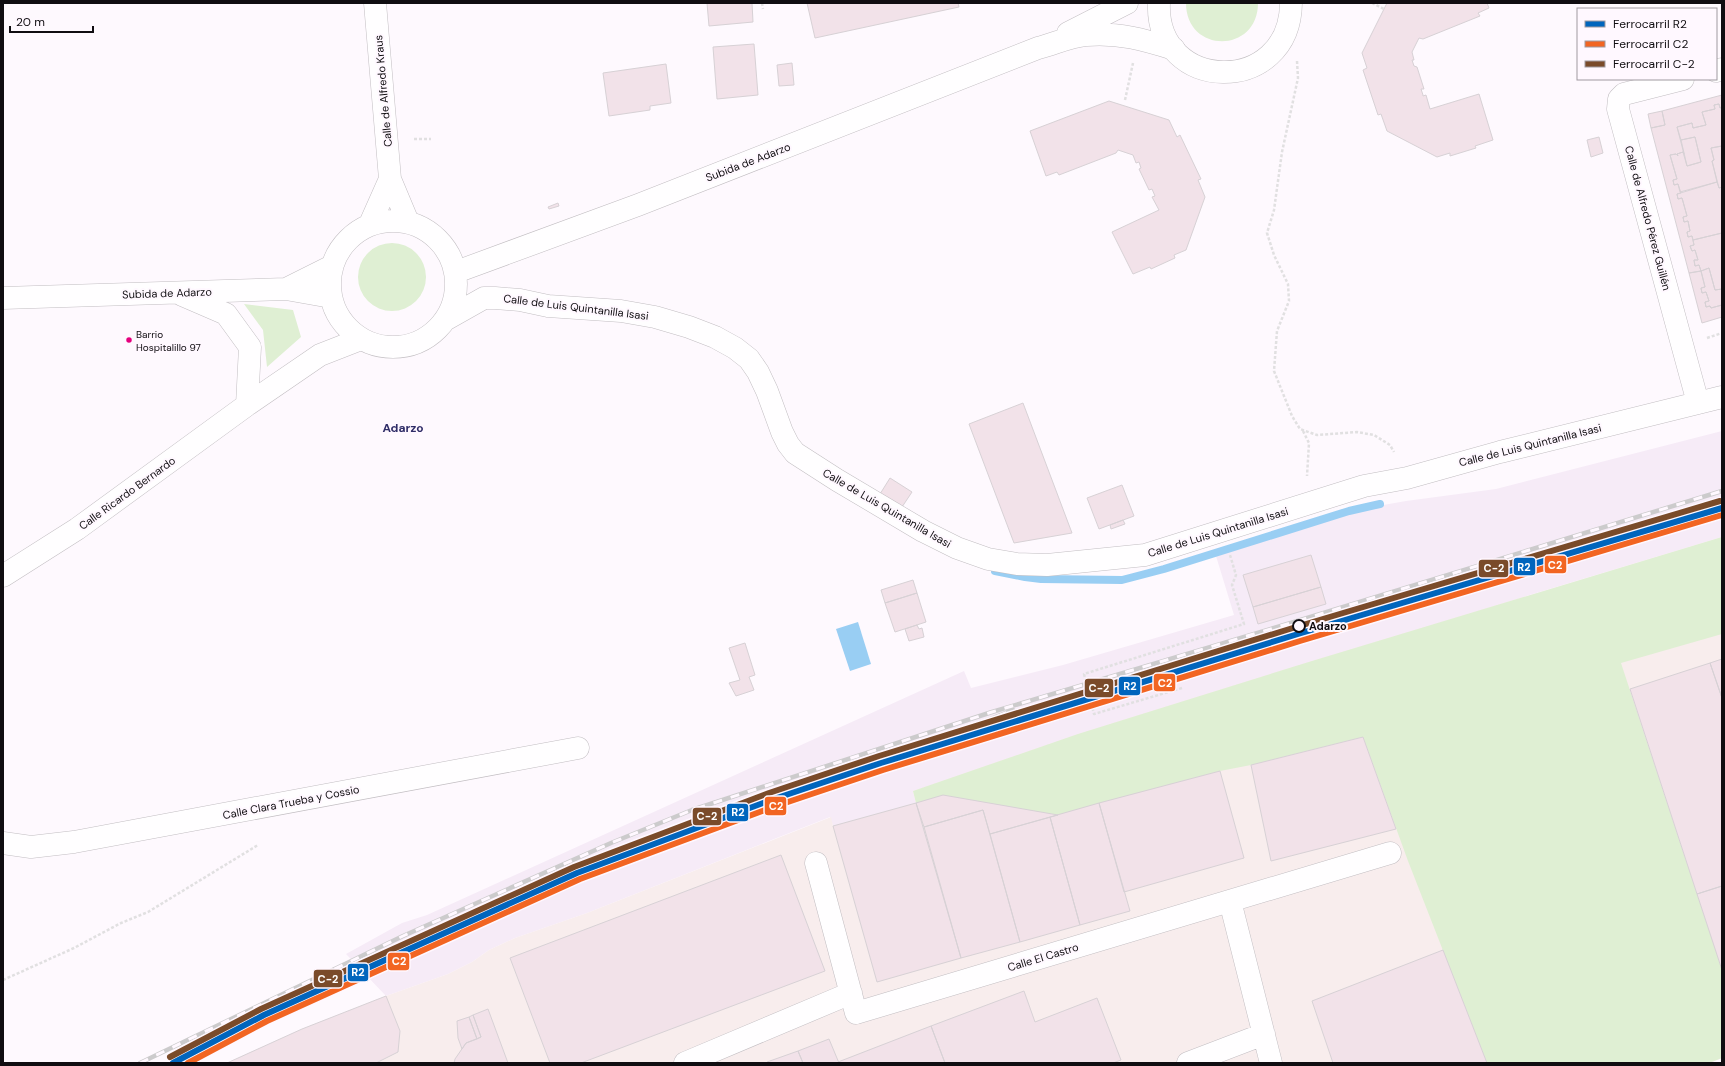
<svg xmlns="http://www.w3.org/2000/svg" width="1725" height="1066" viewBox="0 0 1725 1066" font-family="'DM Sans',sans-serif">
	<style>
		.built { fill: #f6ebf7 }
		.industrial { fill: #f8eded }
		.green { fill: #dfefd3 }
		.water { fill: #99cef3 }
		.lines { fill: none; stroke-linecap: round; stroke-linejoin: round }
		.stream { stroke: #99cef3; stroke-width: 8 }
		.building { fill: #f2e2e9; stroke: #d7d1d5 }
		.street-casing { stroke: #c2bec2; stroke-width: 23 }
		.primary-casing { stroke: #c2bec2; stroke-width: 23 }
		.path { stroke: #e1e0e1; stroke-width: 2.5; stroke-dasharray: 3 2; stroke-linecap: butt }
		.street { stroke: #fffeff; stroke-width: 22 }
		.primary { stroke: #fffeff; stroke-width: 22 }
		.rail-casing { stroke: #cccbcc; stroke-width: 4.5 }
		.rail { stroke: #fff8ff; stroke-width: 3; stroke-dasharray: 9; stroke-linecap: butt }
		.rail-1-casing { stroke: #fff8ff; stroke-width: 9 }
		.rail-2-casing { stroke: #fff8ff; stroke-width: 9 }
		.rail-3-casing { stroke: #fff8ff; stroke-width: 9 }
		.rail-1 { stroke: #0065bd; stroke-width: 6 }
		.rail-2 { stroke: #f26522; stroke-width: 6 }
		.rail-3 { stroke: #7a4b2a; stroke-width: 6 }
		.bus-dot { fill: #e5007d; stroke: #fff8ff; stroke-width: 1.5 }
		.stop-dot { fill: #fff8ff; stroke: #100d11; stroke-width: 2 }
		.labels { text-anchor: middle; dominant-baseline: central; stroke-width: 4; stroke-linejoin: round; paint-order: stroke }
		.bus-label { font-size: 10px; fill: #100d11; stroke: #fff8ff; text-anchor: start }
		.street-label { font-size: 11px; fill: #100d11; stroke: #fff8ff }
		.stop-label { font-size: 11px; font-weight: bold; fill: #100d11; stroke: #fff8ff; text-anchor: start }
		.neighbourhood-label { font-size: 12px; font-weight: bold; fill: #2f2d67; stroke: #fff8ff }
		.line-badge { stroke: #fff8ff; stroke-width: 1.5 }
		.badge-label { font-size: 11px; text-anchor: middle; font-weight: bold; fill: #fff }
	</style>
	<rect width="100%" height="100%" fill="#fef9fe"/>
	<path class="built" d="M1722 431V537L1533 594 913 791 916 803 833 826 830 817 587 913 515 938 489 950 472 962 448 974 386 996 346 954 402 923 427 915 964 671 971 688 1063 665 1234 615 1216 556 1372 507 1406 501 1496 489Z"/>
	<path class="industrial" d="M1722 537V1058L1710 1063H245L386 996 448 974 472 962 489 950 515 938 587 913 831 817 833 826 916 803 913 791 1078 734 1312 661Z"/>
	<path class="green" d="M1186 3H1258C1258 54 1186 54 1186 3Z
		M358 277a34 34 0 1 1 68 0a34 34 0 1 1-68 0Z
		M244 304 293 310 301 337 267 367 263 330Z
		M1722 537V634L1621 663 1722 970V1058L1709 1063H1487L1408 861 1363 737 1251 765 1220 771 1058 815 916 803 913 791 1078 734 1312 661Z"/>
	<path class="water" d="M858 622 871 664 850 671 836 629Z"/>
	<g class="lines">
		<path class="stream" d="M995 571 1025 577 1041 579 1122 580 1164 569 1349 511 1380 504"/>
	</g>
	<path class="building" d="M707 3H752L753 22 709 26Z
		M807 3H958L959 7 815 38Z
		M1387 3H1487L1489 8 1478 13 1480 16 1423 39 1419 38 1412 52 1414 60H1412L1414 66 1417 67 1424 89H1421L1423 95V96L1426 95 1430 109 1479 94 1493 140 1475 146 1476 148 1450 156V153L1437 157 1387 131 1381 114 1378 115 1363 70 1367 68 1362 53Z
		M754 44 758 95 717 99 713 47Z
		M792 63 794 85 779 86 777 65Z
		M666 64 671 103 650 106V110L609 116 603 73Z
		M1722 95V107L1720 108 1719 104 1714 105 1715 109 1702 112 1706 125 1693 128 1692 123 1677 127 1684 154 1683 152 1677 154 1678 156 1676 154 1670 155 1677 179 1673 180 1674 185 1678 184 1681 193 1677 194 1678 199 1682 198 1687 216 1683 217 1684 222 1688 221 1690 231 1687 232 1688 237 1692 236 1694 245 1690 246 1692 251 1695 250 1698 260H1694L1695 266 1699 265 1701 271 1689 273 1651 128 1665 125 1662 111Z
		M1109 101 1169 120 1177 137 1180 135 1201 179 1198 180 1205 197 1186 250 1174 255 1175 258 1151 269 1150 267 1133 274 1112 232 1159 210 1152 197 1155 196 1152 189 1149 190 1139 169 1141 168 1139 162 1136 163 1133 155 1118 150 1116 153 1059 175 1057 172 1046 176 1030 131Z
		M1719 104 1720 108 1722 107V146L1711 148 1714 160 1712 161 1717 182 1680 192 1678 184 1674 185 1673 180 1677 179 1670 155 1676 154 1678 156 1677 154 1683 152 1687 166 1701 162 1695 137 1681 140 1677 127 1692 123 1693 128 1706 125 1702 112 1715 109 1714 105Z
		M1662 111 1665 125 1651 128 1648 114Z
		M1599 137 1603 153 1591 157 1587 140Z
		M1695 137 1701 162 1687 166 1681 140Z
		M1722 146V187L1719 188 1712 161 1714 160 1711 148Z
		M1717 182 1719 188 1722 187V233L1693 240 1692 236 1688 237 1687 232 1690 231 1688 221 1684 222 1683 217 1687 216 1682 198 1678 199 1677 194Z
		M558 203 559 206 549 209 548 207Z
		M1722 233V289L1715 290 1709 268 1701 271 1699 265 1695 266 1694 260H1698L1695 250 1692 251 1690 246 1694 245 1693 240Z
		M1709 268 1715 290 1722 289V305L1711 308 1710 306 1706 307 1705 302 1709 301 1706 292 1702 293 1701 288 1705 287 1701 271Z
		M1701 271 1705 287 1701 288 1702 293 1706 292 1709 301 1705 302 1706 307 1710 306 1711 308 1722 305V317L1702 323 1689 273Z
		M1023 403 1072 533 1014 543 969 424Z
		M890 478 912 492 902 507 880 494Z
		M1122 485 1134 516 1099 529 1087 498Z
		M1123 520 1125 524 1111 529 1110 525Z
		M1311 555 1321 587 1253 607 1243 575Z
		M913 580 917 593 885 603 881 590Z
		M1321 587 1326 604 1258 624 1253 607Z
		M917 593 926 622 895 632 885 603Z
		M917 625 919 629 922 628 924 637 909 641 905 629Z
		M745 643 755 675 749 677 754 690 736 696 729 683 740 680 729 648Z
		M1722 659V698L1710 663Z
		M1710 663 1722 698V886L1697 894 1630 689Z
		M1363 737 1396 829 1271 861 1251 765Z
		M1220 771 1244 858 1124 892 1099 803Z
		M943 795 1058 815 990 834 983 810 924 827 916 803Z
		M916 803 961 958 877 982 833 826Z
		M1099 803 1130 911 1080 925 1050 817Z
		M983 810 1020 942 961 958 924 827Z
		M1050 817 1080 925 1020 942 990 834Z
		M781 855 825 971 581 1063H550L510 958Z
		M1722 886V970L1697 894Z
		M1443 950 1487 1063H1333L1312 1001Z
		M1024 991 1035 1022 1097 998 1121 1060 1113 1063H945L931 1026Z
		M386 996 400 1031 398 1052 376 1063H227L302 1029Z
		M488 1009 508 1063H454L455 1059 466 1043 481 1037 473 1015Z
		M473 1015 481 1037 477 1039 469 1017Z
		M469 1017 477 1039 466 1043 462 1049 458 1038 457 1021Z
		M931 1026 945 1063H839L838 1062Z
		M829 1039 839 1063H803L798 1051Z
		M798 1051 803 1063H768L767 1062Z"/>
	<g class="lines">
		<g class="street-casing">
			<path id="street" d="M375 3 390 179 408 222
				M1068 33 1127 3
				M1716 71 1722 69
				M1683 79 1624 94 1619 99 1618 109 1698 403
				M330 284a63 63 0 1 1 126 0a63 63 0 1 1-126 0Z
				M370 224 390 179
				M456 272 638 205 1038 48C1054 44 1071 36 1086 35 1118 32 1145 40 1174 49
				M286 289 332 266
				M182 295 226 314 250 347 247 405
				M3 298 286 289 331 297
				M445 320 484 298H495L520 300 548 306 621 311 655 317 689 327 715 337 735 348 749 359 758 372 767 391 782 432 788 444 795 453 837 480 923 531 957 548 988 559 1017 564 1047 565 1145 555 1364 486 1407 478 1500 452 1722 397
				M3 576 77 529 247 405 320 355 361 339
				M3 843 31 847 74 842 578 748
				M816 863 856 1013 1390 853
				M1230 901 1271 1063
				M685 1063 851 993
				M1188 1063 1264 1034"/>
		</g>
		<g class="primary-casing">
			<path id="primary" d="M1159 3C1155 93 1290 97 1291 3"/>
		</g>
		<path class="path" d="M762 3 763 9
			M1372 3 1384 9
			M1297 61 1298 78 1282 152 1274 210 1267 233 1274 255 1288 284 1289 301 1277 331 1274 371 1292 416 1300 429 1317 435 1357 432 1374 435 1390 445 1394 452
			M1125 100 1133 63
			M414 139H431
			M1707 338 1722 333
			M1303 431 1309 443 1307 476
			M1182 688 1094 714 1084 674 1244 624 1232 585 1236 575 1230 555
			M3 980 74 948 121 923 148 912 258 845"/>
		<use href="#street" class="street"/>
		<use href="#primary" class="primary"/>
		<g class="rail-casing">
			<path id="rail" d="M881 763 1013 710
				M140 1063 403 936 611 843 692 810 992 712 1294 622 1722 491"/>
		</g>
		<use href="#rail" class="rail"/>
		<g class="rail-1-casing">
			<path id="rail-1" d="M173 1063 264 1015 577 873 771 800 881 763 1298 634 1722 508"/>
		</g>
		<g class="rail-2-casing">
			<path id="rail-2" d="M188 1063 267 1021 580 879 773 807 883 770 1300 641 1722 515"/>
		</g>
		<g class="rail-3-casing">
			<path id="rail-3" d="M170 1057 261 1009 574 867 769 793 879 756 1296 627 1720 501"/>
		</g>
		<use href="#rail-1" class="rail-1"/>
		<use href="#rail-2" class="rail-2"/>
		<use href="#rail-3" class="rail-3"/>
	</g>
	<circle class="bus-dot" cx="129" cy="340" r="3.5"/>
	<circle class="stop-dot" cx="1299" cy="626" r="6"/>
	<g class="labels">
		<g class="bus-label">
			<text x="136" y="334">Barrio<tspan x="136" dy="13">Hospitalillo 97</tspan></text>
		</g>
		<g class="street-label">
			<text transform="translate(383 91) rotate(-95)">Calle de Alfredo Kraus</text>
			<text transform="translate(748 162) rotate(-21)">Subida de Adarzo</text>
			<text transform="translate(1648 218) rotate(75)">Calle de Alfredo Pérez Guillén</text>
			<text transform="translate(167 293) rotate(-2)">Subida de Adarzo</text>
			<text transform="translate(576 307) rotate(7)">Calle de Luis Quintanilla Isasi</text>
			<text transform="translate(1530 445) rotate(-14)">Calle de Luis Quintanilla Isasi</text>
			<text transform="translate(127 493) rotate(-36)">Calle Ricardo Bernardo</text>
			<text transform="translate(887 508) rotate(30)">Calle de Luis Quintanilla Isasi</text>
			<text transform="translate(1218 532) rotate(-17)">Calle de Luis Quintanilla Isasi</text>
			<text transform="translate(291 802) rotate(-11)">Calle Clara Trueba y Cossio</text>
			<text transform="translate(1043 957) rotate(-17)">Calle El Castro</text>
		</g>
		<g class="stop-label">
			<text x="1309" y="626">Adarzo</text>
		</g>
		<g class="neighbourhood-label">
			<text x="403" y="428">Adarzo</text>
		</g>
	</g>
	<g class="line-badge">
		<rect x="1544" y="555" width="23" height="19" rx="4" fill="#f26522"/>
		<rect x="1513" y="557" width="23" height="19" rx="4" fill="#0065bd"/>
		<rect x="1478" y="559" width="31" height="19" rx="4" fill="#7a4b2a"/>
		<rect x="1153" y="673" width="23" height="19" rx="4" fill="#f26522"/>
		<rect x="1118" y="676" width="23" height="20" rx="4" fill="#0065bd"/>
		<rect x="1084" y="678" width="30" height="20" rx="4" fill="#7a4b2a"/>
		<rect x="764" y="796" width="23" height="20" rx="4" fill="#f26522"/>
		<rect x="726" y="803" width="23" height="19" rx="4" fill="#0065bd"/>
		<rect x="692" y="807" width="30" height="19" rx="4" fill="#7a4b2a"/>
		<rect x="387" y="952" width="23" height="19" rx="4" fill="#f26522"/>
		<rect x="347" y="963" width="22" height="19" rx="4" fill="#0065bd"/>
		<rect x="313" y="969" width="30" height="19" rx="4" fill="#7a4b2a"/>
	</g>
	<g class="badge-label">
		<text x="1555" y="569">C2</text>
		<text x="1524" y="571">R2</text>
		<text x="1494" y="572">C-2</text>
		<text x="1165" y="687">C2</text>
		<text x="1130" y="690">R2</text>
		<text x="1099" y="692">C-2</text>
		<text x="776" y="810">C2</text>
		<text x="738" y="816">R2</text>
		<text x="707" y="820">C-2</text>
		<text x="399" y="965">C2</text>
		<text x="358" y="976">R2</text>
		<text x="328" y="983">C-2</text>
	</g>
	<rect width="1725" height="1066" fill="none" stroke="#100d11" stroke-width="8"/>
	<rect x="1577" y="8" width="140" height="72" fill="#fff8ff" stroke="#9f9aa0"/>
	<rect x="1585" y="21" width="20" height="6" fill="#0065bd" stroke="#9f9aa0"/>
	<text x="1613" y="28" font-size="12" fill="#100d11">Ferrocarril R2</text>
	<rect x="1585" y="41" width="20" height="6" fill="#f26522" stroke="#9f9aa0"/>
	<text x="1613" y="48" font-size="12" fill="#100d11">Ferrocarril C2</text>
	<rect x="1585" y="61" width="20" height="6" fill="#7a4b2a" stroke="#9f9aa0"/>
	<text x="1613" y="68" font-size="12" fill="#100d11">Ferrocarril C-2</text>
	<path d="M10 26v6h83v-6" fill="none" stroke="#100d11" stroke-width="2"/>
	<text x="16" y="26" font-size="12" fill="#100d11" stroke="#fff8ff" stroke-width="3" paint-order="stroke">20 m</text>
</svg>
